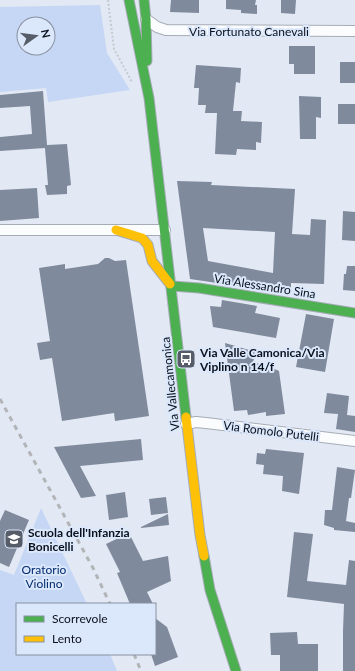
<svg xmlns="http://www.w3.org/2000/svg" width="355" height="671" viewBox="0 0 355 671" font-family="Lato,sans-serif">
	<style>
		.green { fill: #c5d7f4; fill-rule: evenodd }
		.building { fill: #808a9d; fill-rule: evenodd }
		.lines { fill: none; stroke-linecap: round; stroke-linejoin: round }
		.street-casing { stroke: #a6acb6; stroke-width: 12 }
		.fast-casing { stroke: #a6acb6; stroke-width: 11 }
		.slow-casing { stroke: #a6acb6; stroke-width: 11 }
		.path { stroke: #c7c9ce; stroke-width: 2; stroke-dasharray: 2 2; stroke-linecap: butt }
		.street { stroke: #fbfcfd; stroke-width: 10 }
		.fast { stroke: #4caf50; stroke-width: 9 }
		.slow { stroke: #ffc107; stroke-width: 9 }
		.rail { stroke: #b2b4b7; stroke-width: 3; stroke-dasharray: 5 5; stroke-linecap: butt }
		.labels { text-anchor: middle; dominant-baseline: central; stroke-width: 4; stroke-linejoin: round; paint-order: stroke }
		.street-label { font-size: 12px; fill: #0b111c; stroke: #dbe7fb }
		.poi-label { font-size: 12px; font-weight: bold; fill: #0b111c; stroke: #dbe7fb; text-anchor: start }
		.park-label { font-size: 12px; fill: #022b6f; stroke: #dbe7fb }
	</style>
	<rect width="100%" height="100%" fill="#e2e9f4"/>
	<path class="green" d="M100 5 107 53 130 90 48 102 46 88 0 92V7ZM24 24H48V48H24Z
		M41 508 87 604H17V654H110L117 671H0V570L14 575Z"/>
	<path class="building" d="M171 0H199V13L170 12Z
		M226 0H256L255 5H257V14L241 13V10L226 9Z
		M281 0H296L295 14 281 13Z
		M289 46H315V74H294V64H289Z
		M340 62H355V83H340Z
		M196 65 241 68 240 83 236 82 233 111H242L241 121 262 122 261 143 256 142V150L237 149 236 155 215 154 217 113H205L206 105H198L199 88H194Z
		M43 91 47 145 67 144 71 185 67 186V194L47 195 45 185H48L45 148 0 151V137L32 134 30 106 0 108V95Z
		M299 96 321 97V118L316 117V139H300Z
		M338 104H355V124H338Z
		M177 181 212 182 211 185 295 189 292 234 310 235 311 219 326 220 324 284 291 283V294L190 279ZM203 228 275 232 273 273 208 261Z
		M37 188 39 218 0 221V190Z
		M343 211 355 212V241L342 240Z
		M105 258H109L115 261 126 260 149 416 115 421 114 413 62 421 52 358 40 360 37 343 50 341 39 268 65 264V269L98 264Z
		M347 266H355V291L343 290 344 274H346Z
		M222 300 257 306 255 313 280 318 276 338 213 327 210 306 221 307Z
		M306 314 334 319 325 372 296 367Z
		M225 343 256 352 253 362 277 370 279 371 285 414 266 416V412L248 415 247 410 234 411Z
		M327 393 349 396 347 415 355 416V432L336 429 338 414 324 413Z
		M141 439 143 460 80 466 96 496 81 498 54 447Z
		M266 449 304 453 299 494 282 491 283 476 263 474 264 465 256 464 257 453 265 454Z
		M337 467 355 470 351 498H349L346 521 355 523V532L334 530V528L324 525 325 510H332Z
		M125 492 128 517 109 520 106 495Z
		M166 497 168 513 151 515 149 499Z
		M5 510 29 520 9 567 0 563V521Z
		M168 514 169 525 141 528V527Z
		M294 532 313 534 307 581 346 585 349 560 355 561V671H343V631L344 604 287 597Z
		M129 533 143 561 168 556 171 581 147 592 153 604H130L117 573 120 572 106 544Z
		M155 618 167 627 178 657 155 666 151 654H155Z
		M297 632 298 644H318V671H280V655H271L270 633Z"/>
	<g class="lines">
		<g class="street-casing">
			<path id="street" d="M146 19 157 27 166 30 355 31
				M0 230H165
				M186 424 196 422 206 423 355 441"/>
		</g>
		<g class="fast-casing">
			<path id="fast" d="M129 0 149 98 186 417
				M144 0 146 19 147 61
				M172 286 199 288 355 313
				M204 556 210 590 236 671"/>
		</g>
		<g class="slow-casing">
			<path id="slow" d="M116 230 142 238 148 245 152 261 170 284
				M186 417 200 535 204 556"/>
		</g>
		<path class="path" d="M108 0 114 49 132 82"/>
		<use href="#street" class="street"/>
		<use href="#fast" class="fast"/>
		<use href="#slow" class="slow"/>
		<path class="rail" d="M0 399 93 568 110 604
			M134 654 141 671"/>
	</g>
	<defs>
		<g id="bus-square" transform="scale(1)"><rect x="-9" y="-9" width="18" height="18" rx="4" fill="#565d68" stroke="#dbe7fb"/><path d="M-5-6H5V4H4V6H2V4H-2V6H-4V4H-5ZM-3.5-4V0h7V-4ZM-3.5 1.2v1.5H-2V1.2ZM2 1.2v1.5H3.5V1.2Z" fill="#fff"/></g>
		<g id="school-square" transform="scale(1)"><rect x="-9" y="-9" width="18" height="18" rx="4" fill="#565d68" stroke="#dbe7fb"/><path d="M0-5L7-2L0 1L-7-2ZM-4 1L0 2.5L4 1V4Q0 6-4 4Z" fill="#fff"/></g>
	</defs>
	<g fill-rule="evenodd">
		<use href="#bus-square" x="186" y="359"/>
		<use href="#school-square" x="14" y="539"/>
	</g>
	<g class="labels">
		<g class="street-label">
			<text x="249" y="31">Via Fortunato Canevali</text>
			<text transform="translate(265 286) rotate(9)">Via Alessandro Sina</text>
			<text transform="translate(170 384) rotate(-96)">Via Vallecamonica</text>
			<text transform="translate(271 431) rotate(7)">Via Romolo Putelli</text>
		</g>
		<g class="poi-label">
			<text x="200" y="352">Via Valle Camonica/Via<tspan x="200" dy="14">Viplino n 14/f</tspan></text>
			<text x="28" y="532">Scuola dell'Infanzia<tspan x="28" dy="14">Bonicelli</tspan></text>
		</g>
		<g class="park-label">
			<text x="44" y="569">Oratorio<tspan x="44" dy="14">Violino</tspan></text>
		</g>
	</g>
	<rect x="16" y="603" width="140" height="52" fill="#dbe7fb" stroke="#8891a2"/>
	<rect x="24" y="616" width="20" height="6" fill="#4caf50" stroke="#8891a2"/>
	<text x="52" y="623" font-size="12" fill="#0b111c">Scorrevole</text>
	<rect x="24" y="636" width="20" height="6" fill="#ffc107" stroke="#8891a2"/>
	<text x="52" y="643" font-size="12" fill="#0b111c">Lento</text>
	<g transform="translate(36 36) rotate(76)"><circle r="19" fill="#dbe7fb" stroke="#8891a2"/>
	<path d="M0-3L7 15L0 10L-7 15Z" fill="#565d68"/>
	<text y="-6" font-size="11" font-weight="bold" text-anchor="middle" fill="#0b111c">N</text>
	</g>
</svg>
